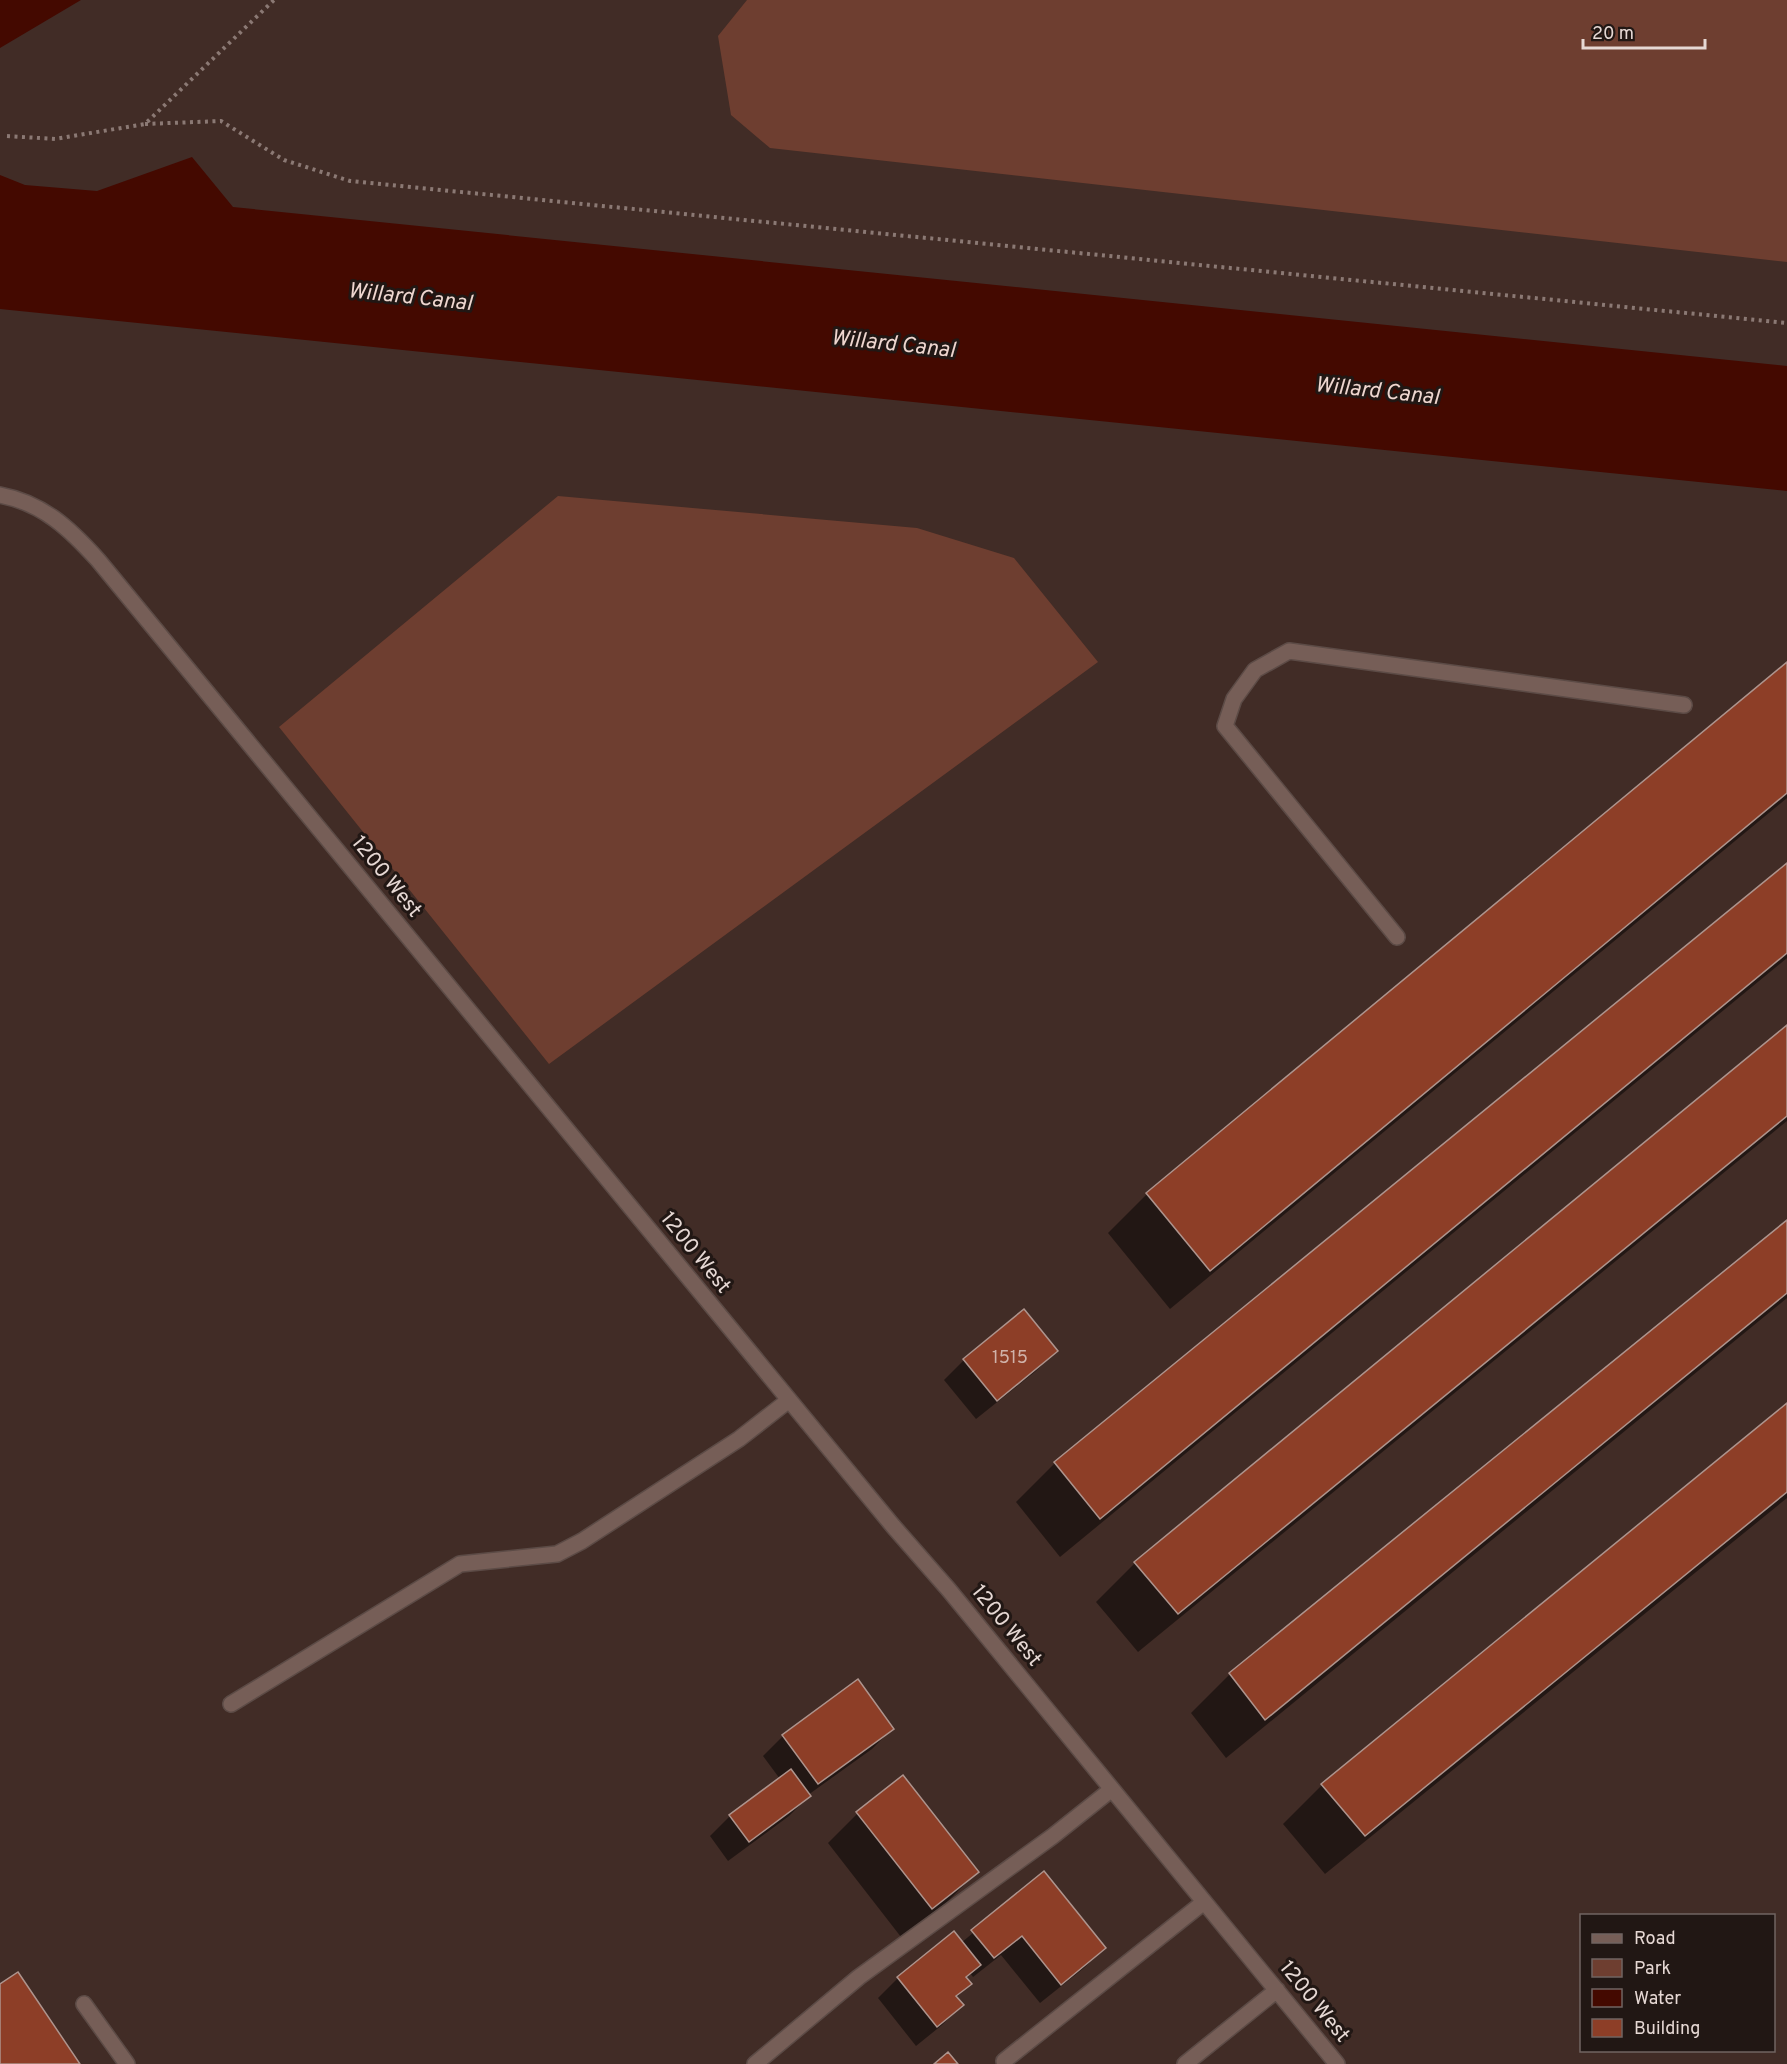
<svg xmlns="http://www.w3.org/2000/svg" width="1787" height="2064" viewBox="0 0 1787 2064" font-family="Overpass,sans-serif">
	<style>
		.green { fill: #6e3e30 }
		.water { fill: #440900 }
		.shadow { fill: #0007 }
		.building { fill: #8d3e27; stroke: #ae948d; stroke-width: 1.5 }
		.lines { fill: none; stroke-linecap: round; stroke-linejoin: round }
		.minor-casing { stroke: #5c4b46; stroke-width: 18 }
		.path { stroke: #8b7974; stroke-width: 4; stroke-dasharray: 3 4.5; stroke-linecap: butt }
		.minor { stroke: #765e57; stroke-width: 15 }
		.labels { text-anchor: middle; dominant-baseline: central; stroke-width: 6; stroke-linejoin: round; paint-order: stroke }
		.number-label { font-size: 18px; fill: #d0b2a9 }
		.street-label { font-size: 21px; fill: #e6d8d4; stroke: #211714 }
		.water-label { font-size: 22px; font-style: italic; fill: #eed6cf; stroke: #211714 }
	</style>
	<rect width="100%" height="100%" fill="#412c26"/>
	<path class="green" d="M747 0H1787V262L770 148 731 115 718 36Z
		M558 496 917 528 1014 558 1098 662 549 1064 279 727Z"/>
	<path class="water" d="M0 0H81L0 48Z
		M192 157 233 207 1787 366V491L0 309V175L25 185 97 191Z"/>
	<path class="shadow" d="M1787 664V798L1170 1309 1108 1233 1147 1194Z
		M1787 865V958L1060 1557 1016 1502 1055 1463Z
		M1787 1027V1121L1138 1652 1096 1602 1135 1563Z
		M1787 1222V1298L1226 1758 1191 1713 1230 1674Z
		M1024 1311 1056 1351 1036 1371 976 1419 944 1380 964 1360Z
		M1787 1404V1498L1325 1874 1283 1824 1322 1785Z
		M892 1729 872 1749 808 1795 809 1796 789 1816 728 1861 710 1836 730 1816 780 1779 763 1756 783 1736Z
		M857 1814 977 1872 947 1902 901 1937 828 1843Z
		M1044 1873 1104 1948 1084 1968 1040 2003 1001 1955 973 1977 970 1973 965 1979 969 1984 956 1998 962 2005 942 2025 916 2046 878 1998 898 1978 961 1943Z"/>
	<path class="building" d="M1787 662V793L1210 1271 1146 1193Z
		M1787 863V953L1100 1519 1054 1462Z
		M1787 1025V1116L1178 1614 1134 1562Z
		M1787 1220V1293L1265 1720 1229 1673Z
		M1024 1309 1058 1351 997 1401 963 1359Z
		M1787 1403V1492L1365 1836 1321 1784Z
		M858 1679 894 1729 818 1784 782 1735Z
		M791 1769 811 1796 749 1842 729 1815Z
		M903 1775 979 1872 932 1909 856 1812Z
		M1044 1871 1106 1948 1061 1985 1022 1936 994 1958 971 1930Z
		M954 1931 981 1965 966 1977 972 1984 956 1996 964 2005 937 2027 897 1977Z
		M18 1972 80 2064H0V1984Z
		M948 2052 958 2064H934Z"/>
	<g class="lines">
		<g class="minor-casing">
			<path id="minor" d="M0 495C43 503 70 529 98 560L893 1526 949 1590 1337 2064
				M1397 937 1225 726 1234 699 1255 670 1289 651 1684 705
				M231 1704 460 1564 557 1554 582 1541 739 1439 789 1400
				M84 2004 127 2064
				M1004 2061 1204 1902
				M755 2064 859 1977 1053 1836 1112 1789
				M1185 2064 1277 1990"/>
		</g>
		<path class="path" d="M145 124 221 121 284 160 350 181 1787 323
			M7 136 55 139 145 124 274 0"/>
		<use href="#minor" class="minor"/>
	</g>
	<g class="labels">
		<g class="number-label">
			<text x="1010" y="1358">1515</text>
		</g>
		<g class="street-label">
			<text transform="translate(386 877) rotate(51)">1200 West</text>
			<text transform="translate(695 1253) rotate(51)">1200 West</text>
			<text transform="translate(1006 1626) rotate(51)">1200 West</text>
			<text transform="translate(1314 2002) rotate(51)">1200 West</text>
		</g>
		<g class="water-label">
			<text transform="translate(410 298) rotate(6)">Willard Canal</text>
			<text transform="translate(893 345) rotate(6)">Willard Canal</text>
			<text transform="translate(1377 392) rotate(6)">Willard Canal</text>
		</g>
	</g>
	<rect x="1580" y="1914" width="195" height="138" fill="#211714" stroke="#706461" stroke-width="1.5"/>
	<rect x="1592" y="1934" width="30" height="9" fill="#765e57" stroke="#706461" stroke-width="1.5"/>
	<text x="1634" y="1944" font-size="18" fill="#e6d8d4">Road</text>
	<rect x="1592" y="1959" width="30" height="18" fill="#6e3e30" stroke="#706461" stroke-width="1.5"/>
	<text x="1634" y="1974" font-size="18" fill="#e6d8d4">Park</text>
	<rect x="1592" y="1989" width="30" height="18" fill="#440900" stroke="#706461" stroke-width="1.5"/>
	<text x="1634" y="2004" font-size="18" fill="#e6d8d4">Water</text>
	<rect x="1592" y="2019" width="30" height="18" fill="#8d3e27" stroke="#706461" stroke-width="1.5"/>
	<text x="1634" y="2034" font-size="18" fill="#e6d8d4">Building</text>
	<path d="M1583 39v9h122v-9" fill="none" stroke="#e6d8d4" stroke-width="3"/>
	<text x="1592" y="39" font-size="18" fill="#e6d8d4" stroke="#211714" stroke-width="4.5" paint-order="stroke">20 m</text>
</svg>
